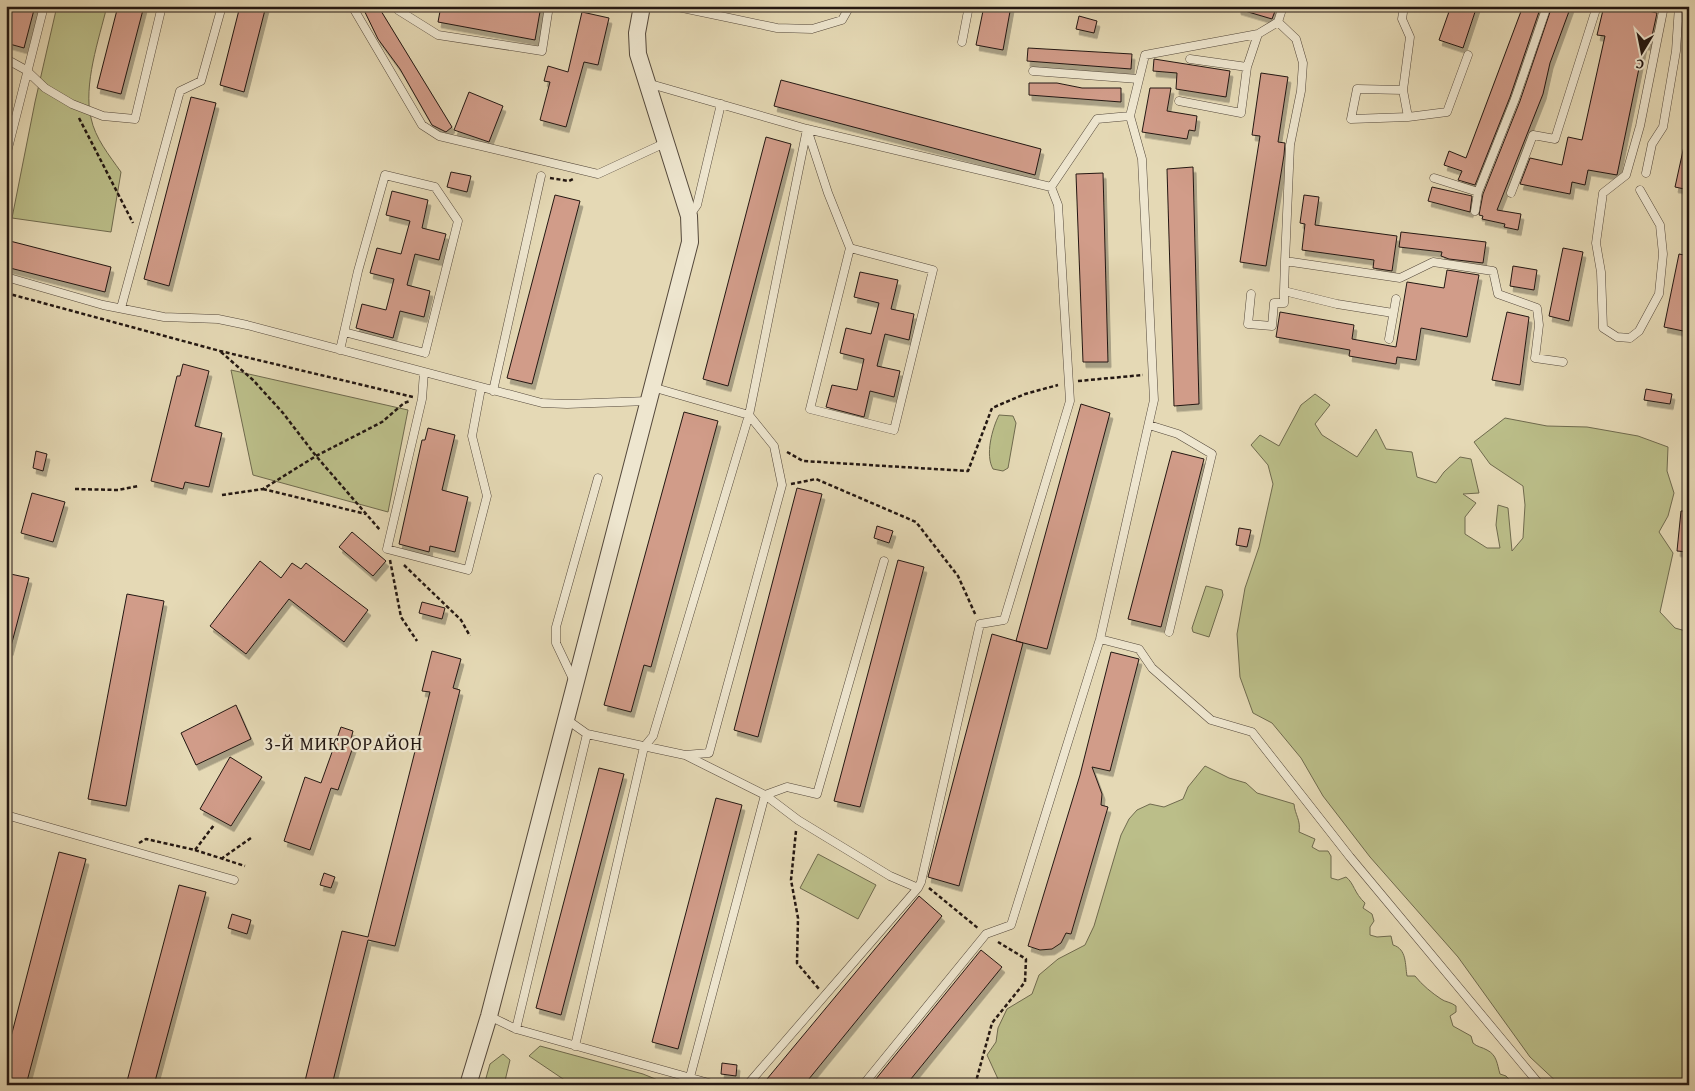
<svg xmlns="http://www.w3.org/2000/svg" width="1695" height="1091" viewBox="0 0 1695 1091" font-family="'Gentium Book Plus',serif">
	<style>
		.green { fill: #bbbe89; stroke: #6f6a4e }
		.building { fill: #d19c89; stroke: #231712; filter: url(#shadow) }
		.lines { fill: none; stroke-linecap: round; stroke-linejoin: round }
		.lane-casing { stroke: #54483b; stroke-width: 9 }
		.street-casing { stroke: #54483b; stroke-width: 18 }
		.path { stroke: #231712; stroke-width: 2.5; stroke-dasharray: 4 2.5; stroke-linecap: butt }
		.lane { stroke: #eee6cf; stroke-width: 8 }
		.street { stroke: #eee6cf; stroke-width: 16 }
		.labels { text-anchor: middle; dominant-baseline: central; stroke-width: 4.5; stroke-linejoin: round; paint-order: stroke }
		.neighbourhood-label { font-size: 18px; letter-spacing: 1px; fill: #231712; stroke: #eee6cf }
	</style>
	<defs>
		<filter id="shadow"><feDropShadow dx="3" dy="5.5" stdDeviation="0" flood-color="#0004"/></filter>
	</defs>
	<rect width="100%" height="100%" fill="#e5d9b5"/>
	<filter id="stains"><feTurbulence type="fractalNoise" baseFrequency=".004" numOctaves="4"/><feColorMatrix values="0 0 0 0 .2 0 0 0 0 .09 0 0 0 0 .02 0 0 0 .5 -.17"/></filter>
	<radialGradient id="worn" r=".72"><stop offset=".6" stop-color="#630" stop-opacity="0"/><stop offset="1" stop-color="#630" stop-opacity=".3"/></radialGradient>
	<path class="green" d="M57 6H107C99 39 83 85 91 118 95 138 109 155 121 172L111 232 12 218 35 102Z
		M231 370 408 410 388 512 253 475Z
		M1315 394 1330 405 1315 424 1322 435 1357 457 1376 429 1386 449 1412 452 1417 477 1436 483 1444 472 1460 457 1471 459 1479 493 1463 494 1476 503 1465 517V534L1487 548H1500L1496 525 1498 505 1508 508 1512 551 1523 538 1525 505 1523 486 1490 464 1474 442 1505 418 1547 426 1587 427 1638 436 1668 447 1667 471 1674 493 1668 516 1659 532 1673 553 1660 612 1675 628 1689 632V1085H1560L1530 1057 1458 957 1370 857 1323 796 1301 758 1272 723 1253 713 1240 677 1237 634 1245 588 1259 547 1273 484 1268 465 1251 445 1260 435 1279 446 1301 405Z
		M999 415 1013 416 1016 423 1008 468 1003 471 993 469C985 455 992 429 999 415Z
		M1206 586 1222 590 1223 595 1209 637 1193 632 1192 628Z
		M1205 766 1229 778 1246 783 1257 793 1294 804C1295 815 1301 820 1299 832L1315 839 1312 847 1319 851H1328L1331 856V878L1338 880 1346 877C1354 883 1354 893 1365 903L1363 908 1372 914 1374 921 1370 927V935L1377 937 1391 936 1393 945C1407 949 1405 965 1407 976H1415C1422 985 1432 993 1441 999 1445 1002 1451 1002 1456 1006V1012L1450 1016 1453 1026 1471 1036 1473 1043C1477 1047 1482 1047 1487 1050 1497 1055 1497 1064 1500 1074L1506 1076 1514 1085H987L998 1079 987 1055 996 1042 998 1028 1007 1009 1032 994 1039 975 1058 959 1085 945 1094 926 1121 835 1129 819 1137 810 1150 804 1164 807 1183 799 1188 787Z
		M818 854 876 885 858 919 800 888Z
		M540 1046 643 1074 670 1085H578L566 1081 529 1056Z
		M503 1054 510 1060 504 1085H484L490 1064Z"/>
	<path class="building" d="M8 6H35L24 48 6 43Z
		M118 6H144L121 94 97 88Z
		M240 6H266L244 92 220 85Z
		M362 6H378L452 127 446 132 432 125 400 69 378 39Z
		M441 6H541L535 40 438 22Z
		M984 6H1011L1003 50 976 45Z
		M1238 6H1277L1272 19 1238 9Z
		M1451 6H1477L1463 48 1439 40Z
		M1523 6H1541L1510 97 1475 185 1458 180 1462 171 1444 165 1449 151 1466 158Z
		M1552 6H1571L1550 63 1543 94 1497 210 1521 214 1518 230 1504 227 1505 224 1482 219 1483 216 1479 215 1483 194 1520 101Z
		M1604 6H1627L1657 13 1650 45 1644 44 1617 175 1588 170 1585 185 1572 182 1570 194 1520 184 1530 158 1562 165 1568 137 1582 140 1605 36 1597 35Z
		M582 12 609 18 598 65 584 62 566 127 540 120 550 82 544 81 548 66 568 72Z
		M1079 16 1097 21 1094 33 1076 29Z
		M1028 48 1132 54 1131 69 1027 61Z
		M1154 59 1230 71 1226 97 1176 89 1177 73 1153 71Z
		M1261 73 1288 77 1278 142 1285 143 1284 155 1266 266 1240 262 1260 136 1252 135Z
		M781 80 1041 149 1035 175 774 106Z
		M1029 83H1057L1082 88H1121V102L1029 95Z
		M1150 88H1171L1167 111 1197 116 1195 131 1189 130 1187 139 1142 132Z
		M469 92 503 106 489 142 454 130Z
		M191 97 216 103 169 286 144 279Z
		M766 137 791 144 728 386 703 379Z
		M1684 146H1689V190L1675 187Z
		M1193 167 1199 404 1174 406 1167 169Z
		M451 172 471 176 467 192 447 187Z
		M1103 173 1108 362H1083L1076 174Z
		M1432 187 1472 196 1470 212 1428 201Z
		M392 191 428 200 422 228 446 234 439 260 415 254 407 285 430 291 424 317 400 311 393 338 356 328 362 304 386 310 394 279 370 273 377 248 401 254 410 221 386 215Z
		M555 195 580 201 532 384 507 378Z
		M1304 195 1319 197 1315 225 1397 236 1392 271 1373 268 1374 260 1302 250 1305 224 1300 223Z
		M1401 232 1486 242 1483 263 1449 259 1441 256 1442 252 1399 247Z
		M6 240 111 267 105 292 6 267Z
		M1563 248 1583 252 1569 321 1549 316Z
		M1679 254 1689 256 1688 332 1664 327Z
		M1513 266 1537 270 1534 290 1510 286Z
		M1447 270 1479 275 1467 337 1421 328 1416 360 1397 357 1396 364 1349 356 1350 350 1276 337 1280 312 1354 325 1352 339 1396 347 1407 282 1444 288Z
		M860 272 898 280 891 309 914 314 909 340 885 334 877 366 900 371 894 397 870 391 864 417 826 407 832 385 857 390 864 359 840 353 846 328 871 334 879 303 854 297Z
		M1507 312 1529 317 1520 385 1492 380Z
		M183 364 209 371 195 426 222 433 209 487 185 482 183 489 151 481 177 376H180Z
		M1646 389 1672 394 1670 404 1644 400Z
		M1081 404 1110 413 1047 649 1016 641Z
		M684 412 718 421 651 667 644 665 631 712 604 705Z
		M428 428 455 435 442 490 468 497 455 552 430 546 429 552 399 544 422 440H425Z
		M36 451 47 454 43 471 33 468Z
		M1172 451 1204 459 1161 627 1128 619Z
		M797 488 822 494 758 737 734 730Z
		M32 493 65 502 53 542 21 533Z
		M1681 511H1689V552L1677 551Z
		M877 526 893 531 889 543 874 538Z
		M1239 528 1251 530 1247 547 1236 545Z
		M352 532 386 561 373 576 339 547Z
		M898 560 924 567 860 807 834 801Z
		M260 561 281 578 292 563 301 569 306 563 368 610 344 642 289 599 246 654 210 626Z
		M6 573 29 578 10 650H6Z
		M127 594 164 601 126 806 88 799Z
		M422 602 445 608 442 619 419 613Z
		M992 634 1023 643 959 886 928 877Z
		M432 651 461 659 453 688 460 690 395 946 368 940 332 1085H304L342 931 368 937 430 692 422 691Z
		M1111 652 1139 659 1110 771 1092 767 1102 794 1101 805 1108 807 1071 934 1066 933 1061 943 1052 949 1040 950 1028 946 1080 775Z
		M236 705 251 739 196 765 181 733Z
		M341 727 353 731 350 743 354 744 338 790 331 788 310 850 284 841 305 777 321 783Z
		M230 757 262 777 231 826 200 809Z
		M599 768 624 774 561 1015 536 1008Z
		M716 798 742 805 678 1049 652 1042Z
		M59 852 86 859 26 1085H6V1056Z
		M324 873 335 877 331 888 320 885Z
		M179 885 206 892 154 1085H126Z
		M919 896 942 916 804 1085H762Z
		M232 914 251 920 247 934 228 928Z
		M981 950 1002 967 906 1085H871Z
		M722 1063 737 1065 736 1076 721 1074Z"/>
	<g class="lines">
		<g class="lane-casing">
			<path id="lane" d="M352 6 422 125 439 136 598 174 665 143
				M399 6 398 10 438 35 542 51 549 6
				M673 6 777 28 812 29 842 20 850 6
				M1404 6 1402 19 1410 37 1403 90 1408 117
				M1278 22 1296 39 1303 63 1301 91 1290 145 1285 261 1400 278 1433 262 1493 271 1498 294 1537 308 1539 325 1535 358 1563 362
				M962 42 969 6
				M6 59 26 70 45 88 72 104 103 116 135 119 162 6
				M1190 59 1247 67
				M1033 71 1138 79
				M647 83 807 129 1051 187 1097 119 1130 116
				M1403 90 1357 89 1351 119 1408 117 1447 112 1468 55
				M1179 101 1241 113 1247 67 1258 34
				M6 156 44 6
				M1646 173 1652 144 1663 127 1676 51 1679 6
				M1434 178 1478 192
				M1640 190 1660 225 1663 254 1659 294 1639 331 1630 338 1617 337 1603 328 1601 272 1596 243 1603 193 1626 175 1640 126 1664 6
				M1511 193 1533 135 1555 139 1597 6
				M1475 211 1478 192 1515 99 1547 6
				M690 215 697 205 721 104
				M1285 261 1284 291 1337 304 1393 313
				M6 277 103 305 164 317 218 319 247 325 542 403 567 404 648 401
				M1251 294 1248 324 1272 326 1274 303H1284V291
				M121 308 180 91 201 81 222 6
				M1389 339 1396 299
				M340 350 358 271 385 175 435 187 458 221 425 353 344 332
				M424 372 422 399 387 549 468 570 487 496 472 436 481 388
				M652 387 749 415 774 446 782 485 709 753 685 755
				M493 391 541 176
				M1149 425 1178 434 1212 454 1169 632
				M1100 639 1139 649 1152 668 1211 720 1252 732 1350 857 1540 1085
				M574 681 556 643V627L598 478
				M566 719 587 734 685 755 765 795 798 820 890 876 918 888
				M6 815 234 880
				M489 1016 516 1029 716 1085
				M516 1029 587 734
				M575 1046 644 747 653 736 749 415 807 129 828 193 850 248 933 270 894 430 810 409 850 248
				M690 1077 765 795 787 787 817 794 884 561
				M742 1085 749 1083 918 888 921 882 980 624 1004 620 1070 401 1058 205 1051 187
				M863 1085 986 934 1011 925 1100 639 1154 400 1142 159 1130 116 1145 55 1258 34 1278 22 1283 6"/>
		</g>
		<g class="street-casing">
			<path id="street" d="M468 1085 489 1016 690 242 689 216 638 54 637 33 642 6"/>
		</g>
		<path class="path" d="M79 118 133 223
			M550 178 569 181 573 179
			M6 293 220 351 413 397
			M221 352 253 380 283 413 316 456 380 530
			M1078 381 1143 375
			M787 452 803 461 968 471 992 408 1025 394 1058 385
			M791 484 816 479 916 522 958 576 976 616
			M75 489 118 490 138 486
			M263 489 366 514
			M222 495 263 489 316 456 382 422 404 403 410 401
			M390 560 401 617 417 641
			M404 565 461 620 470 636
			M796 831 791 880 798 918 797 963 819 989
			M139 843 146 839 195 850 214 825
			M195 850 245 866
			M221 859 251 838
			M929 888 979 929
			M975 1085 992 1023 1025 982 1026 959 998 942"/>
		<use href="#lane" class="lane"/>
		<use href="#street" class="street"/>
	</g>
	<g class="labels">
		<g class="neighbourhood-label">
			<text x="344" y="743">3-Й МИКРОРАЙОН</text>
		</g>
	</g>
	<rect width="1695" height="1091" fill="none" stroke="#e5d9b5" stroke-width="25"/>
	<rect x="8" y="8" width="1680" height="1076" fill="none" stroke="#231712" stroke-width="2.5"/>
	<rect x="12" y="12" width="1670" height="1066" fill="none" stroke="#231712"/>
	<g transform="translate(1642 52) rotate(190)" stroke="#eee6cf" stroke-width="4" paint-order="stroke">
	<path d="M0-4L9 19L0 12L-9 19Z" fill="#231712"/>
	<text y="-8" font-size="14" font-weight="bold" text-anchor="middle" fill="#231712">С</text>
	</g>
	<rect width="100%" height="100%" filter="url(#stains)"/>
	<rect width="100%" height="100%" fill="url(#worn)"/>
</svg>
